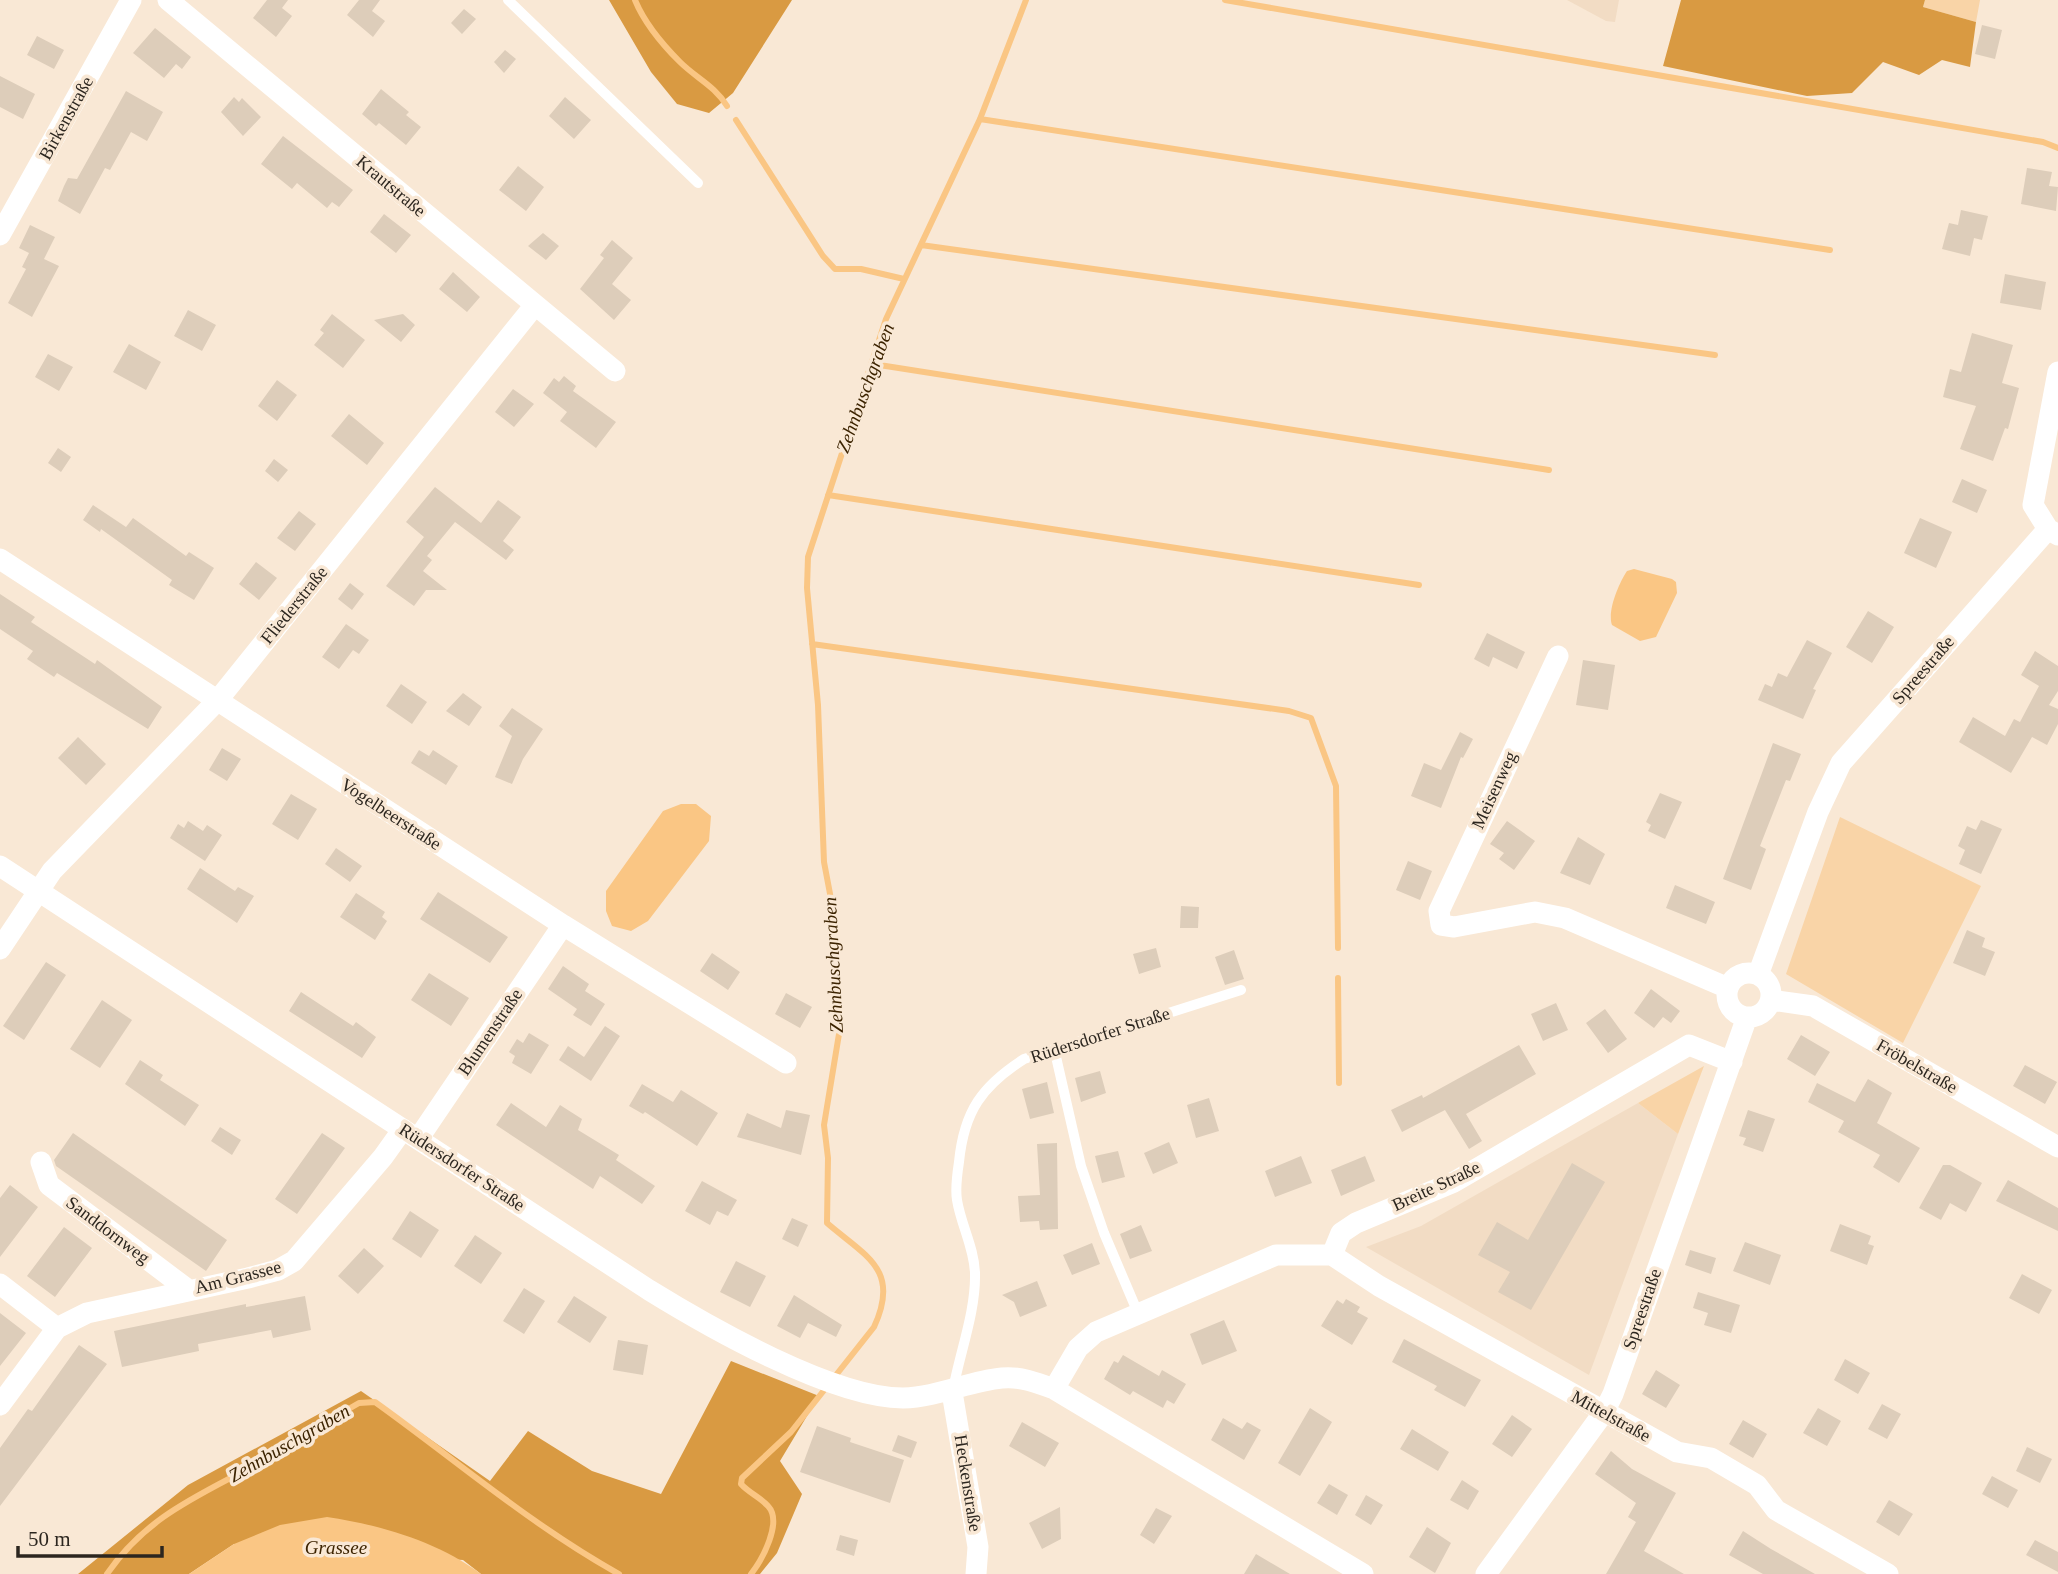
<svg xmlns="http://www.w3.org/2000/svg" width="2058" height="1574" viewBox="0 0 2058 1574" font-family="Georgia,serif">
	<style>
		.built { fill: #f2dcc4 }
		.green { fill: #f9d4a7 }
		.forest { fill: #d99a42 }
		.water { fill: #fac684 }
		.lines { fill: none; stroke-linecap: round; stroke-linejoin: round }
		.stream { stroke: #fac684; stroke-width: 6 }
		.building { fill: #ddcdba }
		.service { stroke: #fff; stroke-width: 10 }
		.minor { stroke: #fff; stroke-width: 21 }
		.labels { text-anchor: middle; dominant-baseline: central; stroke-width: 7; stroke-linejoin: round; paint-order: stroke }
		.street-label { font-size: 18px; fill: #2c261f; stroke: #f9e8d5 }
		.water-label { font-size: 19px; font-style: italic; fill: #3c2300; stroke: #f9e8d5 }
	</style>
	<rect width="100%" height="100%" fill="#f9e8d5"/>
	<path class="built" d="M1567 0H1619L1615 22 1606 21Z
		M1638 1103 1678 1134 1589 1375 1366 1247 1421 1226Z"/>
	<path class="green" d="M1925 0H1980L1976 22 1923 7Z
		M1840 817 1981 886 1903 1043 1786 974Z
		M1704 1066 1678 1134 1638 1103Z"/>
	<path class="forest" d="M609 0H792L733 93 709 113 677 104 651 72Z
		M1681 0H1925L1923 7 1976 22 1970 67 1942 60 1919 75 1883 62 1852 93 1807 96 1663 66Z
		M731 1361 819 1396 780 1461 802 1494 777 1553 760 1574H481L463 1560 234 1544 189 1574H78L188 1485 361 1391 490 1481 528 1431 592 1471 661 1494Z"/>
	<path class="water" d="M1634 569 1672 579 1676 582 1677 593 1656 637 1640 641 1612 625C1607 611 1619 583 1627 571Z
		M681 804H696L711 816 709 841 648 921 631 931 612 926 606 911V891L663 811Z
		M327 1517C380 1525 437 1541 481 1574H189L234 1544 280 1525Z"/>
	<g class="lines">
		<path class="stream" d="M635 0C644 22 663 45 680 62 696 78 715 86 727 106
			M1225 0 2043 142 2058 148
			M980 119 1830 250
			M736 120 823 256 835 269H861L904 279
			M921 245 1715 355
			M873 364 1549 470
			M828 495 1419 585
			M812 644 1289 711 1311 718 1336 786 1338 948
			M1338 978 1339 1083
			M107 1574C150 1511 209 1492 271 1456 301 1439 329 1420 359 1403L375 1402C456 1460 531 1525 619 1574
			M751 1574C762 1560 783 1522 768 1506 760 1497 749 1493 741 1484L742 1478 791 1432 874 1327C901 1269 865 1256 827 1223L828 1158 824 1125 839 1034 831 899 824 862 818 705 807 588 808 557 886 319 980 119 1026 0"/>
	</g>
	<path class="building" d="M267 0H288L282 8 292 16 276 37 253 18Z
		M359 0H380L372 11 385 21 373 37 347 15Z
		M464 9 476 19 462 34 451 23Z
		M1982 25 2002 30 1995 59 1975 54Z
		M155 28 191 57 182 69 176 64 164 78 133 53Z
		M37 36 64 50 54 69 27 55Z
		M505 50 516 59 504 73 494 62Z
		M0 76 35 94 23 119 0 107Z
		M381 89 409 112 406 115 421 127 406 145 379 123 376 126 362 114Z
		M126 91 163 112 147 141 131 132 110 170 105 168 80 214 58 201 64 186 68 178 77 179Z
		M234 97 239 102 242 98 261 117 243 136 221 112Z
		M565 97 591 120 574 139 549 116Z
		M283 136 353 190 339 207 332 202 327 208 297 183 292 189 261 164Z
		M518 166 544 187 526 211 499 190Z
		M2027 168 2052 172 2049 186 2058 187 2056 211 2021 204Z
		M1961 210 1988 216 1982 240 1974 238 1970 256 1942 249 1949 223 1958 225Z
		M384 214 411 235 396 253 370 232Z
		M30 225 55 237 44 259 59 266 32 317 8 303 26 269 22 267 29 253 19 248Z
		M543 233 559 246 546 260 528 246Z
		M612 240 633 258 612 284 631 300 614 320 580 289 604 258 600 255Z
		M453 272 480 297 467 312 439 289Z
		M2005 274 2046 282 2041 310 2000 303Z
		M188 310 216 325 202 351 174 336Z
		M332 314 365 340 343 368 314 345 324 333 320 330Z
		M403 314 415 325 401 342 374 320Z
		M1972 333 2013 345 2002 383 2019 388 2008 429 2005 428 1993 461 1960 449 1976 406 1943 397 1950 369 1961 372Z
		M129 344 161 362 146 390 113 372Z
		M48 354 73 367 59 391 35 377Z
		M564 376 576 386 573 391 616 422 596 448 560 421 567 412 543 393 554 378 559 382Z
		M277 380 297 395 277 421 258 406Z
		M513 389 534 404 514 427 495 412Z
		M349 414 384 443 367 465 331 436Z
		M58 448 71 457 61 472 48 463Z
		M274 459 288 470 278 482 265 471Z
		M1962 479 1987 490 1977 513 1952 502Z
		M435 487 481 523 498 500 521 517 503 541 514 550 506 560 455 522 427 556 432 560 423 571 447 590H426L414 606 386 586 424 537 406 522Z
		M93 505 126 527 133 518 186 556 189 552 214 568 194 600 169 585 172 580 101 529 100 532 83 520Z
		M299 511 316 524 295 551 277 538Z
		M1920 518 1952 532 1936 568 1904 553Z
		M256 562 277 578 259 600 239 584Z
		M350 583 364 594 352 610 338 599Z
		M0 594 35 617 31 622 95 664 97 660 162 707 148 729 57 673 54 677 27 659 33 651 0 629Z
		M1868 611 1894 627 1872 663 1846 647Z
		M346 624 369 640 359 654 353 650 339 669 322 657Z
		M1487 633 1525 652 1517 669 1493 657 1489 667 1474 659Z
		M1807 640 1832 653 1813 689 1816 690 1803 719 1758 700 1765 684 1772 687 1778 673 1787 677Z
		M2035 651 2058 666V691L2049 705 2058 709V724L2047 745 2032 737 2011 773 1959 742 1973 717 2005 736 2014 719 2020 722 2039 686 2021 675Z
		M1583 660 1615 665 1608 710 1576 705Z
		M401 684 427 702 412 724 386 706Z
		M463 693 482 707 469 726 446 711Z
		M512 708 543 729 523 759 512 784 495 777 512 736 499 726Z
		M1460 732 1473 739 1463 758 1461 757 1441 808 1411 796 1424 763 1441 770Z
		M78 737 106 764 86 785 58 758Z
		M1773 743 1801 754 1790 781 1786 780 1760 846 1766 849 1751 890 1723 879Z
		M222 748 241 759 227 781 209 770Z
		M419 750 429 756 433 750 458 766 446 785 411 763Z
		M1660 793 1682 802 1665 839 1648 831 1651 825 1646 822Z
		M291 794 317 809 298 840 272 824Z
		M1981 820 2002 829 1981 874 1959 864 1965 850 1958 846 1967 826 1976 830Z
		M188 821 203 831 207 825 222 835 205 861 170 838 178 824 184 828Z
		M1507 821 1535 841 1514 870 1499 859 1504 853 1490 844Z
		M1578 837 1605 854 1590 885 1560 873Z
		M336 848 362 866 350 882 325 864Z
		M1408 861 1432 871 1420 900 1396 890Z
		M200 868 235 891 238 887 254 896 237 923 187 889Z
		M1675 885 1715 902 1706 924 1666 908Z
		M438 892 508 937 490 963 420 919Z
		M356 893 385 912 382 917 387 921 375 940 340 917Z
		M1181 906 1199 907 1198 928H1180Z
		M1967 930 1985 938 1982 947 1995 952 1985 976 1953 963Z
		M1156 948 1161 967 1139 974 1133 954Z
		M1234 950 1244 979 1225 985 1215 957Z
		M712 953 740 972 728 990 700 971Z
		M46 962 66 975 24 1040 3 1026Z
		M563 966 589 984 585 991 605 1004 591 1026 573 1015 577 1009 548 989Z
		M429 973 469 998 451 1026 411 1000Z
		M1651 989 1680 1011 1671 1023 1663 1017 1654 1028 1634 1013Z
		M301 992 353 1026 356 1022 376 1037 362 1058 289 1011Z
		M786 993 812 1007 800 1028 775 1014Z
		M102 1000 132 1020 100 1068 70 1049Z
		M1556 1003 1568 1030 1543 1041 1531 1014Z
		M1605 1009 1627 1039 1608 1053 1586 1023Z
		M605 1026 620 1036 591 1081 559 1060 568 1046 584 1057Z
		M529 1033 549 1045 531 1074 512 1063 515 1056 509 1052 517 1039 523 1043Z
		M1801 1035 1830 1052 1815 1076 1787 1059Z
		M1519 1045 1536 1074 1466 1114 1482 1141 1469 1149 1445 1110 1402 1132 1391 1110 1422 1095 1423 1098Z
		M140 1060 163 1075 160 1080 199 1105 185 1126 125 1084Z
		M2025 1065 2057 1082 2045 1104 2013 1086Z
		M1100 1071 1106 1093 1081 1102 1075 1078Z
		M1868 1079 1892 1093 1877 1123 1920 1148 1899 1183 1873 1167 1880 1155 1838 1132 1844 1121 1808 1102 1817 1083 1855 1102Z
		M1047 1082 1054 1113 1030 1119 1022 1089Z
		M642 1084 673 1102 681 1090 718 1113 697 1146 645 1112 643 1114 629 1106Z
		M1209 1098 1219 1131 1196 1138 1187 1105Z
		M511 1103 546 1127 560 1105 582 1119 578 1130 619 1155 616 1160 655 1186 642 1204 600 1176 593 1189 496 1125Z
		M786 1110 810 1115 801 1155 737 1137 747 1113 781 1128Z
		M1748 1110 1775 1119 1763 1152 1743 1145 1746 1138 1739 1136Z
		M220 1127 241 1140 232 1155 211 1141Z
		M73 1133 227 1240 206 1271 56 1166 54 1160Z
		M322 1133 345 1148 297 1214 275 1199Z
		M1169 1142 1178 1163 1153 1174 1144 1153Z
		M1057 1143 1058 1229 1040 1230 1039 1221 1020 1222 1018 1196 1040 1195 1037 1144Z
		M1118 1151 1125 1177 1102 1183 1095 1156Z
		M1301 1156 1312 1183 1275 1197 1265 1171Z
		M1365 1156 1375 1181 1341 1196 1331 1170Z
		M1572 1163 1605 1182 1531 1310 1498 1292 1510 1272 1478 1255 1497 1222 1528 1240Z
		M1943 1165H1950L1982 1183 1966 1212 1950 1203 1941 1220 1919 1208Z
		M2008 1180 2058 1208V1231L1996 1201Z
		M702 1181 737 1200 728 1216 717 1211 710 1225 685 1211Z
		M10 1185 38 1207 0 1257V1198Z
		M410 1211 439 1230 421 1258 392 1239Z
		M792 1218 808 1225 798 1247 782 1239Z
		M1840 1224 1871 1236 1868 1244 1874 1246 1867 1265 1830 1251Z
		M1141 1225 1152 1251 1130 1259 1120 1234Z
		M64 1227 92 1248 55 1297 27 1276Z
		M475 1235 502 1253 481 1284 454 1266Z
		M1745 1242 1781 1255 1770 1285 1733 1271Z
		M1092 1243 1100 1264 1072 1275 1063 1255Z
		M364 1248 384 1266 358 1294 338 1276Z
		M1690 1250 1716 1258 1711 1274 1685 1265Z
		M736 1261 766 1276 750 1307 720 1292Z
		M2022 1274 2052 1290 2039 1314 2009 1298Z
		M1037 1281 1047 1306 1020 1317 1014 1302 1002 1295Z
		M524 1288 545 1301 524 1334 503 1321Z
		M1698 1292 1740 1305 1731 1333 1704 1325 1708 1313 1693 1308Z
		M794 1295 842 1325 836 1337 808 1323 800 1338 777 1326Z
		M305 1296 311 1330 273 1338 271 1330 198 1344 199 1351 122 1367 114 1331 246 1304V1307Z
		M574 1296 607 1317 590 1343 557 1322Z
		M1346 1299 1360 1307 1357 1312 1368 1318 1352 1345 1321 1326 1337 1300 1343 1304Z
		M0 1313 26 1333 0 1366Z
		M1224 1320 1237 1351 1202 1365 1190 1334Z
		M1404 1339 1481 1380 1465 1407 1434 1390 1437 1386 1392 1362Z
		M618 1340 648 1345 643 1375 613 1370Z
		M79 1345 107 1364 0 1506V1448L28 1409 32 1411Z
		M1123 1355 1159 1376 1162 1370 1186 1384 1174 1404 1167 1400 1163 1408 1133 1391 1130 1395 1104 1379 1114 1361 1118 1363Z
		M1845 1359 1870 1373 1858 1394 1834 1380Z
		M1656 1370 1680 1385 1666 1408 1642 1394Z
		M1882 1404 1901 1414 1887 1439 1868 1429Z
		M1310 1408 1332 1422 1300 1476 1278 1463Z
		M1818 1408 1841 1421 1827 1446 1803 1433Z
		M1512 1415 1532 1429 1512 1457 1492 1444Z
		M1223 1418 1242 1429 1247 1422 1261 1430 1244 1460 1211 1440Z
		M1743 1420 1767 1434 1753 1458 1729 1444Z
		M1022 1422 1059 1443 1045 1467 1009 1446Z
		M817 1426 851 1438 850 1442 904 1460 890 1503 800 1472Z
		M1412 1429 1449 1452 1438 1471 1400 1449Z
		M898 1435 917 1442 911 1458 892 1451Z
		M2027 1447 2052 1459 2040 1483 2016 1471Z
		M1611 1451 1632 1469 1676 1493 1644 1551 1684 1574H1606L1636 1522 1628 1517 1636 1503 1595 1474Z
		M1992 1476 2018 1490 2008 1508 1982 1494Z
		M1462 1480 1479 1491 1468 1510 1450 1500Z
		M1329 1484 1348 1495 1337 1515 1317 1503Z
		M1366 1495 1383 1505 1371 1525 1355 1515Z
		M1889 1500 1913 1514 1899 1536 1876 1522Z
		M1060 1507 1061 1539 1042 1549 1029 1523Z
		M1156 1508 1172 1516 1154 1544 1140 1535Z
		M1427 1527 1451 1543 1435 1573 1409 1557Z
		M1743 1531 1771 1549 1815 1574H1763L1729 1555Z
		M840 1535 858 1540 854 1556 836 1550Z
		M2035 1540 2058 1552V1572L2026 1555Z
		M1256 1554 1290 1574H1244Z"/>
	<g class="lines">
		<path class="service" d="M508 0 698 183
			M1054 1048 1081 1166 1104 1233 1138 1313
			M953 1390C960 1352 976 1311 975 1273 974 1247 961 1225 957 1200 955 1188 957 1175 959 1162 964 1111 982 1086 1024 1059L1241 990"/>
		<path class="minor" d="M168 0 615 371
			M0 235 131 0
			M2058 372 2033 505 2048 529 2058 535
			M0 559 563 925 786 1063
			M1558 656 1439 911 1441 925 1454 927 1535 912 1565 918 1728 988
			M0 866 649 1290C709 1327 833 1398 903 1398 938 1397 969 1381 1002 1378 1020 1376 1038 1383 1054 1389L1363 1574
			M0 949 52 871 217 701 535 305
			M1727 995a22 22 0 1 1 44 0a22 22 0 1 1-44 0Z
			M1758 975 1818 812 1841 763 2048 529
			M1771 1000 1813 1006 2058 1147
			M418 1139 563 925
			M41 1162 49 1185 187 1289
			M1332 1255 1379 1286 1677 1452 1711 1458 1757 1485 1776 1510 1888 1574
			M0 1284 57 1328
			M1054 1389 1078 1348 1096 1332 1276 1255H1332L1341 1233 1356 1223 1454 1182 1689 1045 1732 1062
			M952 1392 978 1547 976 1574
			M0 1405 57 1328 87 1313 248 1278 278 1270 294 1261 383 1157 403 1129
			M1486 1574 1604 1412 1613 1394 1747 1017"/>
	</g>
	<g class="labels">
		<g class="street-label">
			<text transform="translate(66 118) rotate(-61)">Birkenstraße</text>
			<text transform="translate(391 186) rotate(40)">Krautstraße</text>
			<text transform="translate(294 605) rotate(-51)">Fliederstraße</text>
			<text transform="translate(1923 670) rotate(-49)">Spreestraße</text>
			<text transform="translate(1494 790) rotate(-65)">Meisenweg</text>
			<text transform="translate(391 814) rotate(33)">Vogelbeerstraße</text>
			<text transform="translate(490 1032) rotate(-56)">Blumenstraße</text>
			<text transform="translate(1100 1035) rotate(-18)">Rüdersdorfer Straße</text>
			<text transform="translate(1917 1066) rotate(30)">Fröbelstraße</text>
			<text transform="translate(462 1167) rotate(33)">Rüdersdorfer Straße</text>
			<text transform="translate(1436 1186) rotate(-25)">Breite Straße</text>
			<text transform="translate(108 1230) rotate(37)">Sanddornweg</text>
			<text transform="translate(238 1277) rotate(-14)">Am Grassee</text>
			<text transform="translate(1642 1309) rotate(-71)">Spreestraße</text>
			<text transform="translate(1611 1416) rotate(29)">Mittelstraße</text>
			<text transform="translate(968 1483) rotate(81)">Heckenstraße</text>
		</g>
		<g class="water-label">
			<text transform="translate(865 388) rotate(-70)">Zehnbuschgraben</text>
			<text transform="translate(833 965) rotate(-93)">Zehnbuschgraben</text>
			<text transform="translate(289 1443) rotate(-30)">Zehnbuschgraben</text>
			<text x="336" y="1547">Grassee</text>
		</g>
	</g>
	<path d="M18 1546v10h144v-10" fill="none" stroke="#2c261f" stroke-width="3.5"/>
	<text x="28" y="1546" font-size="21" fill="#2c261f" stroke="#f9e8d5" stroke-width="5" paint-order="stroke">50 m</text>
</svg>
